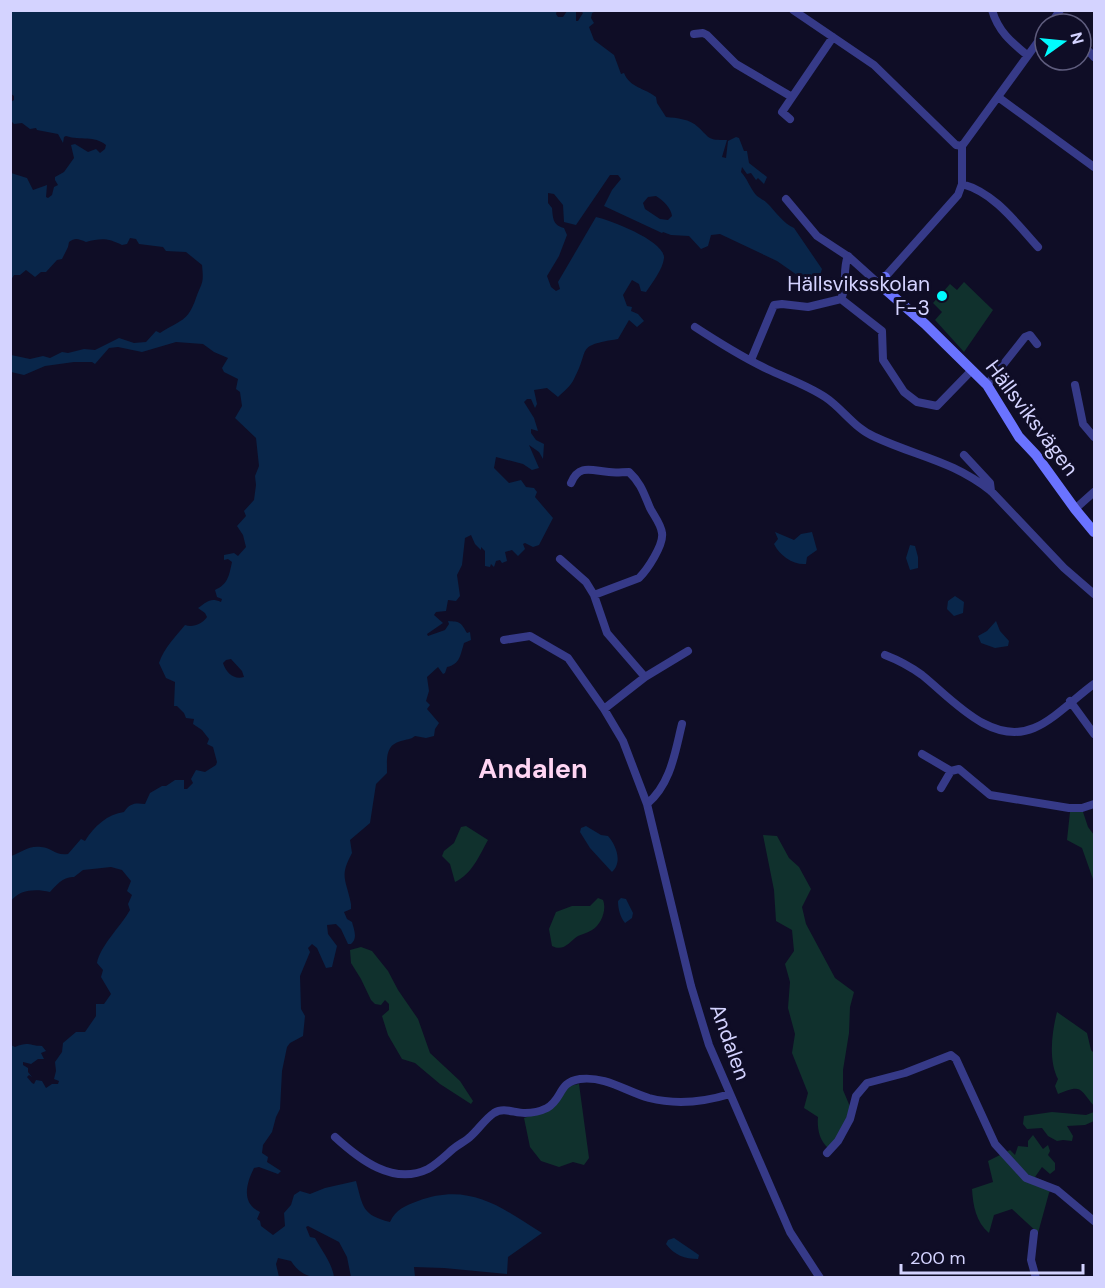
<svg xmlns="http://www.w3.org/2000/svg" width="1105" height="1288" viewBox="0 0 1105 1288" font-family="'DM Sans',sans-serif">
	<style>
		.green { fill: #10312d }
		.water { fill: #09264a; fill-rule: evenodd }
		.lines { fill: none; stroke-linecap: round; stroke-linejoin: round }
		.street { stroke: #363a88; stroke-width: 8 }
		.secondary { stroke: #6a73ff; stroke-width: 10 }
		.poi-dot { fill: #00fbfe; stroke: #0f0d26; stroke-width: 2 }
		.labels { text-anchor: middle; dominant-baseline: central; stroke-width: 6; stroke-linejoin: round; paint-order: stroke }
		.poi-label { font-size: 21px; fill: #d4d3ff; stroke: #0f0d26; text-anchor: end }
		.street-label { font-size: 21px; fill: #d4d3ff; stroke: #0f0d26 }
		.district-label { font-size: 27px; font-weight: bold; fill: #ffd5f3; stroke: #0f0d26 }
	</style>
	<rect width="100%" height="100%" fill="#0f0d26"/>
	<path class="green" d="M964 282 993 310 964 352 935 320 942 312 933 303 950 284 957 290Z
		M1070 812H1083L1088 827 1094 835V882L1082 848 1067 840Z
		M466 826 488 840C479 856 472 874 455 882L450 864 442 856 444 851 454 843 461 827Z
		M763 835 777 836 789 858 799 867 811 889 802 907 806 924 835 978 854 992 850 1007 849 1033 843 1070V1090L851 1109 844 1139 828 1148C819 1140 817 1128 818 1117L804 1108 808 1093 792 1053 795 1034 788 1008 790 982 785 964 794 951 792 930 776 921 774 890Z
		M598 898 603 900C607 910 601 925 592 930 587 933 582 934 578 936 569 942 564 952 552 946L549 929 556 912 572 906H590Z
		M361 947 372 951 388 971 398 990 418 1019 430 1053 460 1081 473 1101 471 1104 440 1084 415 1063 402 1059 388 1035 382 1016 389 1010V1004L385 1000 381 1005 375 1004 371 1000 361 979 351 963 350 950Z
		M1057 1012 1087 1033 1091 1050 1094 1053V1106C1079 1088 1082 1084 1058 1094L1055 1086 1058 1079C1048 1059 1052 1032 1057 1012Z
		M579 1084 589 1158 584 1165 573 1162 559 1167 541 1161 530 1147 524 1118 545 1111 569 1086Z
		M1052 1112 1086 1115 1094 1112V1121L1085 1125 1067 1126 1073 1136 1072 1141 1063 1140 1057 1141 1048 1136 1042 1128 1027 1129 1023 1124 1024 1116Z
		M1033 1135 1043 1149 1048 1145 1050 1151 1048 1155 1055 1163V1170L1050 1174 1042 1167 1035 1177 1053 1185 1049 1193 1038 1233 1012 1209 994 1215 989 1233C976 1222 973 1206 972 1189L993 1182 988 1161 1010 1150 1015 1155 1018 1146 1028 1147V1141Z"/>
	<path class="water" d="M557 10 556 14 558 17H563L567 11H576V21H578L583 13 581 11H596L592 13 591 18 594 23 589 27 594 40 614 55 621 74 624 73C630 88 645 88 656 97L657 103 666 117C677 118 690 119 698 127 711 139 707 140 727 140L722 157 726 158 728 141 736 137 739 138 744 151H747L749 163 767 177 764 184 758 178 756 180 751 173 747 174 742 167 741 172C747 178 750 188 756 195 759 198 764 200 768 204 774 210 784 224 794 228L822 269 819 279 810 284 777 261 720 234 711 235 708 246 701 249 689 236 671 235 663 232 662 233 604 206 612 190 621 179 618 175H610L576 225 564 222 563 205 554 194 548 193V203L552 208C553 219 553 225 564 228L567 235 559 256 547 276 551 287 556 291 560 289 558 282 596 217C610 220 665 241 664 258 663 269 652 283 646 292L641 291 639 284 632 280 623 295 627 306 632 307 631 311 638 314 644 321 637 327 629 320 618 339C574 346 591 348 574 379 571 386 563 392 558 397L547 388 534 390 537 404 535 408 531 399H527L524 402 534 418 538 431 531 429V433L536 440 544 444 543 459 539 452 529 445 539 468 532 470 523 464 496 457 494 468 509 483 521 480 526 487 534 488 537 492 535 497 553 518 539 545 533 547 525 543 523 544 525 549 518 556 512 550 505 552 507 561 502 563 500 560 496 561 494 567 491 564 490 567 485 566V551L481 547V550L475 544 471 535 465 538 462 565 457 575 460 596 456 601 448 600 446 611 436 612 434 615 443 623 427 634 428 636 445 630 449 624 448 621C460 622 460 621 467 633L470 632 471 640 464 643C460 656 460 664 447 667L445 673 443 674 438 667 427 677 429 691 426 701 430 705 427 709 439 723 435 729 434 736 426 738 415 736C410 740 407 739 401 741 385 745 387 759 387 773L376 784 370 823 350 840 352 853C339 877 346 879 351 904V909L344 912 347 919 352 922C354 930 358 938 351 944H348L341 929 336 924 327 925 328 934 337 946 332 967 326 968 317 948 312 944 308 948 310 952 300 976 301 1009 305 1016 303 1036 290 1043 287 1047 282 1071 280 1109 276 1117 272 1132 263 1145 262 1153 268 1157 267 1162 281 1171 278 1174 259 1167 254 1168C246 1184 241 1203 260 1212L257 1219 260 1221 261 1226 273 1235 285 1226 284 1213 291 1205 294 1195 300 1191 310 1194 325 1188 356 1181C363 1207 362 1215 390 1222 396 1209 405 1206 418 1201 469 1182 501 1207 542 1233L508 1257 507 1274 444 1268 414 1267 415 1277H351L347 1257 339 1242 308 1226 306 1227 310 1237 315 1238C322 1251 332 1263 334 1277 315 1278 303 1279 291 1261L278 1258 276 1264 279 1277H11V1045L15 1047C29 1041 29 1046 42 1046L46 1051 41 1053 44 1059H38L31 1064 23 1062V1065L28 1068V1072L32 1077 29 1075 27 1077 32 1083 34 1084 36 1080 42 1081 46 1088 52 1084H58L59 1081 54 1079 56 1071 55 1062 62 1052 63 1043 76 1032H85L96 1016V1004H104L111 994 101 977 103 970 97 963C100 946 121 926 130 910L128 904 132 895 127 891 131 881 122 870 111 867 83 870 74 877C64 876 56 885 50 892 36 889 20 889 11 901V856C20 853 29 845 41 847 53 848 55 856 68 854L81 839 85 841C94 826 108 814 124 812 130 803 135 803 145 804L150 793 162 786H166L175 780H184V789H187L193 783 191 779 196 770 205 772 216 765 217 762 213 747 207 744 209 739 202 730 193 724 194 719 186 718 184 713 177 706H174L175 682 166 678 159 663C164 648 176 636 185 625 193 628 202 624 207 617L205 613 198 608C207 602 210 597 221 602L222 599 217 597 215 590C228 584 229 576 232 562L228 559 224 560V555L234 553 238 556 246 547 243 535 237 526 246 516 244 511 254 500 256 485 255 476 259 466 256 438 235 418 242 406 240 392 236 389 238 379 224 372 222 368 228 358 214 352 203 344 176 342 142 352 118 347 109 348 95 364 92 362H74L45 366 24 375 11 372V355L30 359 43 356 50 358 62 352 68 353 84 349 95 350 119 338 134 343 146 342 156 331 160 333C180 320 188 322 196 298 202 281 204 285 202 265L186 252 166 251 163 247 139 244 136 239 130 238 127 244 122 245C108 238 101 238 86 242 79 239 75 237 69 242L68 247 62 259 57 260 46 272H41L35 277 26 270 20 275H14L11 280V173L27 178 33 190 47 185 46 197 48 198 52 195 54 187 58 185 55 180V177L64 172 74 158 71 145 75 144 88 152 96 149 100 153 105 149 106 145C94 135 81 141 66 136L64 137 63 143 58 134 37 130 36 128 30 129 22 123 14 124 11 121V102L14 100V96L10 93 11 11ZM656 196C663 200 671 208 672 216L668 220 660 219 645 209 643 203 648 197ZM231 659 242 671 244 677C234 680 226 673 223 663L226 660Z
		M775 532 794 540 801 534 812 532 817 550 807 557 806 564C793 565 780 556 774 544L778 539Z
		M910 545 915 546 918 557V568L910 570 906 558Z
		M955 596 964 602 963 613 954 616 947 609 948 601Z
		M996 621 1000 631 1009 641 1008 646 995 648 981 643 978 636 987 631Z
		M586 826 601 835 608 836C616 845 623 862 612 872L590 848 580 832 581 828Z
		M621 898 626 899 633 913 632 918 625 923C620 917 618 908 618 901Z
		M674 1238 699 1255 698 1259C685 1259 674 1255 666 1244L668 1240Z"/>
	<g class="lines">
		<path class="street" d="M793 10 874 65 956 145 962 146
			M992 10C998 31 1011 42 1027 55
			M1051 24 1060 10
			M694 34 703 33 707 35 736 64 792 97
			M1081 43 1094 57
			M998 97 1094 167
			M790 119 782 112 833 37
			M962 184C995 193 1016 223 1038 247
			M786 199 817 236 849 257 879 284
			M885 277 958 195 962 184V146L1045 32
			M841 299 882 331 883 360 904 392 917 402 937 406 972 370
			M695 327C718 342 742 357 767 369 786 378 807 385 825 397 842 408 855 429 875 437 918 457 951 460 991 491L1064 568 1094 594
			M751 360 774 305 782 304 808 307 841 299C848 285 842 270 848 256
			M987 385 1025 337 1030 335 1037 344
			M1075 385 1083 424 1094 437
			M964 455 990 483 991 491
			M571 483C579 463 593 471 609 472 616 473 622 472 629 472 641 483 644 494 650 508 654 516 661 524 662 533 664 545 647 570 639 578L594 595
			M1075 509 1094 492
			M560 559 586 582 594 595 607 633 645 677 604 709
			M504 640 530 636 568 658 604 709 623 741 647 804 691 986 709 1045 790 1232 820 1278
			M885 655C898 660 911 667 922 675 952 699 991 746 1034 728 1054 720 1077 696 1094 684
			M645 677 688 651
			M1070 701 1094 734
			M922 754 951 771 959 769 990 795 1069 808H1082L1094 804
			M941 788 951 771
			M647 804C671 784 675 752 682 724
			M335 1137C359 1159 393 1186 428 1169 437 1164 445 1156 453 1149 459 1144 466 1141 471 1136 479 1129 485 1119 494 1113 504 1107 514 1113 525 1113 532 1113 541 1111 547 1108 563 1099 558 1082 580 1079 606 1076 625 1091 649 1098 676 1105 704 1102 730 1094
			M827 1153 838 1141 850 1119 856 1096 867 1083 905 1073 951 1055 956 1059 995 1144 1026 1178 1057 1190 1094 1221
			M1034 1233 1031 1260 1036 1278"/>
		<path class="secondary" d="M885 277 879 284 925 324 987 385 1019 437 1036 455 1075 509 1094 532"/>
	</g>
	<circle class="poi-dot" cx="942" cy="296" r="6"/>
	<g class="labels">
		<g class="poi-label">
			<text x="930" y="284">Hällsviksskolan<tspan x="930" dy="24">F-3</tspan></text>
		</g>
		<g class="street-label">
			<text transform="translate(1032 418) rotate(53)">Hällsviksvägen</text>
			<text transform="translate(730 1042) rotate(70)">Andalen</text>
		</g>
		<g class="district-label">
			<text x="533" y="768">Andalen</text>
		</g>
	</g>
	<rect width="1105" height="1288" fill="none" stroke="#d4d3ff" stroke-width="24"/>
	<g transform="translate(1063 42) rotate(75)"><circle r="28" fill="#0f0d26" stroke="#5e5c7d" stroke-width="1.5"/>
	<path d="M0-4.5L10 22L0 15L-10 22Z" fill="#00fbfe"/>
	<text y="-9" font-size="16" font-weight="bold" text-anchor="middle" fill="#d4d3ff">N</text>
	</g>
	<path d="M901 1264v9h182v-9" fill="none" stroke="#d4d3ff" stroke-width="3"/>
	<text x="910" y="1264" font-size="18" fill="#d4d3ff" stroke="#0f0d26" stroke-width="4.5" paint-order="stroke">200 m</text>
</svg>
